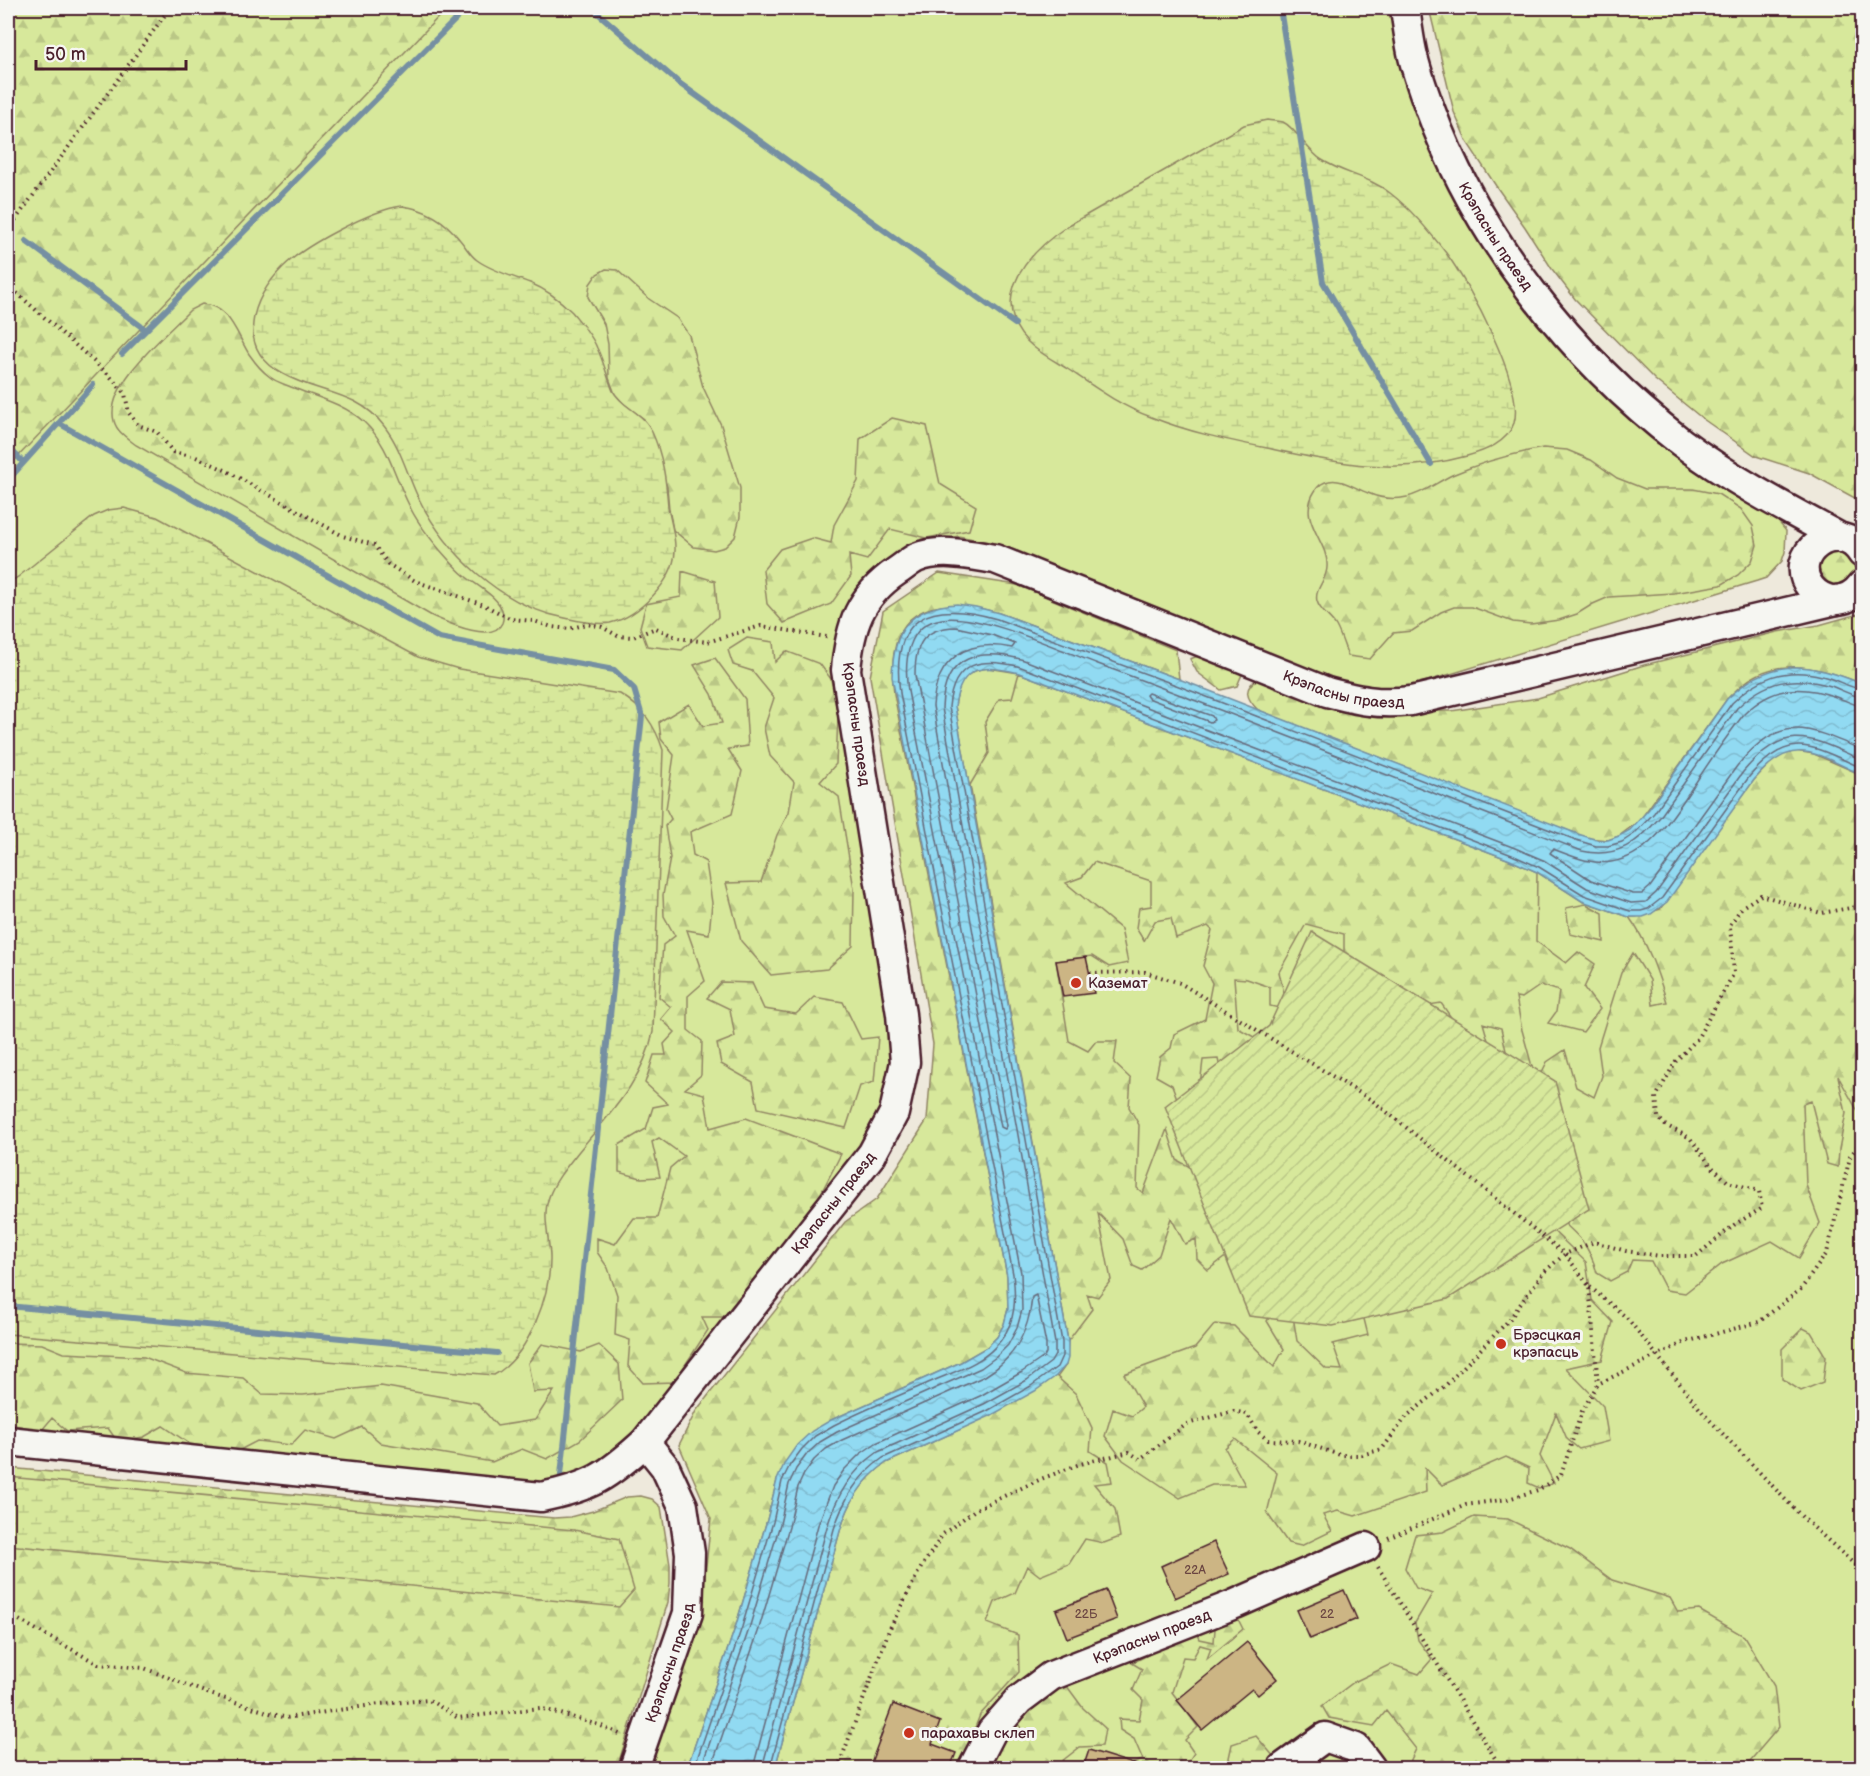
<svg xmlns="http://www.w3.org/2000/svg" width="1870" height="1776" viewBox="0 0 1870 1776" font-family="'Balsamiq Sans',sans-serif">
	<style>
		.grass { fill: #d7e89b; stroke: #908463; stroke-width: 1.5 }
		.forest { fill: url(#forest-firs); stroke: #908463; stroke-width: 1.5 }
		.wetland { fill: url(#wetland-marsh); stroke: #908463; stroke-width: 1.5 }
		.garden { fill: url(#garden-furrows); stroke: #908463; stroke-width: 1.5 }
		.water { fill: url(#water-waves); stroke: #758fa2; stroke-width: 1.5 }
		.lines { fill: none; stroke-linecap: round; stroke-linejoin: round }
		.shore { stroke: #666a7b; stroke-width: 1.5 }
		.stream { stroke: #758fa2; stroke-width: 6 }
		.building { fill: #ccb584; stroke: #4a1f2b; stroke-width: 1.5 }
		.minor-casing { stroke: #4a1f2b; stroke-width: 33 }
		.path { stroke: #4a1f2b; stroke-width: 4; stroke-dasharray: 1.5 4.5; stroke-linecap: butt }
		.minor { stroke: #f6f6f2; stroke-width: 28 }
		.poi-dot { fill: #c8321e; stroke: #f6f6f2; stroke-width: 2 }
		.labels { text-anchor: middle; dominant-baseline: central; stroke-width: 6; stroke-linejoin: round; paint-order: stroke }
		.number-label { font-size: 12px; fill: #6a4441 }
		.street-label { font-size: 15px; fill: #4a1f2b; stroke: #f6f6f2 }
		.poi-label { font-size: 15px; fill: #4a1f2b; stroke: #f6f6f2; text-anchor: start }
	</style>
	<defs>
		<pattern id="forest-firs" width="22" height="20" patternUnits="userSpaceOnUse" patternTransform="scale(1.5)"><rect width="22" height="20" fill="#d7e89b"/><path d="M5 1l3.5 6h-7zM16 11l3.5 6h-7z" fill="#bac786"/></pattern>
		<pattern id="wetland-marsh" width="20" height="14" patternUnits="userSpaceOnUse" patternTransform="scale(1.5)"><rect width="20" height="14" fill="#d7e89b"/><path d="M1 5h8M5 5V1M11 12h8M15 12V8" fill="none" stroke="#bac786"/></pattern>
		<pattern id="garden-furrows" width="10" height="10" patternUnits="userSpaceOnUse" patternTransform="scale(1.5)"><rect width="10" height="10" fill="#d7e89b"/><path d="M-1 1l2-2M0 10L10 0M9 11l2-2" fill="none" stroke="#bac786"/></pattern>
		<pattern id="water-waves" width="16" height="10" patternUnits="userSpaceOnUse" patternTransform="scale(1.5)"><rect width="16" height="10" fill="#91daf2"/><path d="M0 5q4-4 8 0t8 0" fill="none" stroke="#7fbbd0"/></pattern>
	</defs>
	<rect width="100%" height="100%" fill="#eee9dc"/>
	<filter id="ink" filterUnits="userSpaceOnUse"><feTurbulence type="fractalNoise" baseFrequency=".0167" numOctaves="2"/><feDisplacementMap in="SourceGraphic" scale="12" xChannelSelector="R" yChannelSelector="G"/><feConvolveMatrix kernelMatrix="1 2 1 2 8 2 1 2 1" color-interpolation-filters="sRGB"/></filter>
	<g filter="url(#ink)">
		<path class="grass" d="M8 8H1389L1393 32 1415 111 1454 200 1512 282 1568 352 1627 417 1690 468 1773 515 1786 531 1785 552 1782 561 1766 578 1757 581 1401 689 1342 683 994 543 958 536 928 544 851 608 895 1036 886 1108 858 1165 644 1428 592 1469 537 1486 8 1436Z
			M988 668 1019 673 1510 860 1537 872 1582 901 1629 917 1862 775V1768H775L1066 1365 1068 1341 955 706C958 684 964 670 988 668Z"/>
		<path class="forest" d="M8 8H447L8 467Z
			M1429 8H1862V502L1809 473 1756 456 1703 419 1655 380 1575 299 1552 269 1525 227 1496 186 1467 142 1454 112Z
			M606 269 617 270 649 299 677 318 689 335 703 387 721 425 740 488V517L735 537 725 547 714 550 694 547 673 530 669 509 667 487 644 419 623 403 615 394 609 378 608 344 604 324 588 297 590 284 597 274Z
			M202 304C230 306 236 333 249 354 255 363 262 371 270 377 276 382 284 384 291 387 316 397 343 403 364 422 389 445 394 476 409 505 416 521 429 537 440 550 448 559 456 569 465 576 478 587 510 602 502 623 493 644 446 622 432 616L136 445C127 438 117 432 114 421 104 385 167 334 190 310Z
			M892 418 927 426 940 484 976 506 969 530 927 538 890 529 867 560 849 555 851 576 831 604 784 623 767 604 763 570 780 549 812 538 831 543 834 525 858 481 860 439Z
			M1543 448 1567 450 1591 460 1617 478 1645 489H1693L1718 494 1741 509 1753 526 1757 545 1752 561 1738 575 1721 585 1674 593 1609 597 1593 604 1577 614 1559 620 1531 624 1513 622 1472 607H1454L1441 612 1412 631 1393 633 1370 659 1348 656C1344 646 1341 635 1336 626 1331 617 1320 612 1317 601 1314 589 1327 580 1327 567 1329 541 1296 520 1315 491 1318 486 1323 482 1329 481 1342 478 1356 489 1368 493 1381 499 1393 500 1407 497 1423 494 1437 482 1452 475 1482 462 1511 454 1543 448Z
			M1830 543 1862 563 1861 579 1825 593 1812 557Z
			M682 571 715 581 718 617 682 650 647 646 640 627 646 604 681 597Z
			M939 573 1017 585 1176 650 1179 679 999 613C927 593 884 611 894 694L1007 1276 1008 1309 1004 1324 997 1337 987 1347 961 1362 831 1420 777 1480 767 1520 736 1625 687 1768H644L701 1612 711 1519 679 1445 696 1411 845 1222 877 1199 927 1120 933 1044 870 677 883 611Z
			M1862 613V684C1832 671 1788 658 1757 675 1745 681 1736 690 1727 699L1640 820 1619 836 1608 840 1587 838 1258 710C1246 698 1242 688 1259 678L1272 687 1339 707 1408 711H1451L1538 698 1644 665 1777 632 1819 625Z
			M747 638 773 642 775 662 786 651 820 664 831 679 838 716 836 764 820 782 839 797 854 889 853 946 827 969 771 975 741 941 726 883 761 882 777 835 789 812 794 782 770 756 764 728 774 698 752 671 733 665 728 650Z
			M1203 654 1224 666 1243 672 1237 686 1221 690 1197 672 1190 659Z
			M715 658 745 699 748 746 728 749 742 771 732 814 690 832 693 855 706 862 712 903 709 934 687 930 705 981 688 996V1030L702 1041 701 1075 685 1089 704 1094 710 1128 746 1118 841 1154 817 1201 723 1317H702L708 1330 674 1382 643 1383 628 1366 630 1340 615 1335 617 1295 608 1268 597 1252V1238L615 1244 634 1218H657L670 1168 684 1156 659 1138 652 1142 660 1177 641 1178 619 1172V1145L646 1129 653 1107 668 1104 645 1083 654 1055H666L664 1044 675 1032 661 1019 671 1007 659 997 663 945 675 936 664 916 663 895 670 858 665 826 671 819 666 809 674 755 661 739 659 722 689 704 703 726 722 723 712 694 694 665Z
			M1019 673 1510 860 1537 872 1536 941 1566 963 1578 952 1595 964 1584 988 1600 1009 1583 1032 1548 1023 1556 1012 1559 991 1541 985 1522 998 1516 997 1522 1030 1533 1070 1508 1060 1501 1028 1483 1023 1494 1061 1462 1033 1441 1003 1398 1010 1344 963V934L1306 924 1279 972 1288 1010 1270 1006V987L1247 979 1234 978 1238 1028 1275 1049 1222 1077 1218 1059 1203 1060 1198 1102 1179 1104 1172 1085 1156 1076 1160 1057 1171 1048 1174 1034 1205 1019 1212 983 1203 966 1212 930 1208 926 1176 938 1171 918 1155 921 1144 941 1136 928 1139 908 1151 906V881L1094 862 1082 877 1066 883 1121 929 1128 963 1109 967 1092 956 1056 961 1069 1041 1088 1051 1096 1041H1117L1114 1063 1131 1079 1129 1107 1139 1125 1137 1188 1143 1193 1167 1129 1177 1160 1203 1174 1236 1258H1224L1208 1270 1197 1259 1196 1239 1185 1244 1171 1218 1159 1255 1142 1270 1133 1266 1123 1239 1098 1213 1111 1280 1098 1297 1087 1294 1092 1309 1068 1341 970 785 989 753 985 722 999 699 1012 698Z
			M1796 751 1814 754 1862 775V1112L1860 1115 1838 1076 1846 1113 1839 1149 1838 1167 1827 1164 1811 1101 1803 1104 1806 1185 1820 1223 1799 1258 1772 1241 1722 1264 1685 1293 1666 1290 1651 1261 1632 1260 1627 1272 1610 1281 1597 1273C1589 1244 1578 1235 1556 1216L1534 1088 1547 1062 1565 1050 1576 1087 1594 1097 1602 1076 1598 1047 1621 973 1633 953 1650 980 1653 1005 1667 1002C1657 971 1648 943 1629 917H1636L1660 909 1754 780 1773 760 1781 755Z
			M1586 904 1603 913 1604 942 1570 934 1566 908Z
			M721 982 752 983 764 1009 796 1014 814 997 843 1002 861 1039 878 1037 874 1082 860 1086 846 1128 758 1108 753 1082 721 1064 717 1044 735 1037 730 1009 707 998Z
			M1545 1223 1586 1262 1592 1300 1613 1322 1602 1360 1566 1368 1603 1406 1609 1441 1579 1449 1567 1439 1556 1413 1540 1456 1554 1483 1539 1488 1528 1483 1529 1468 1506 1457 1442 1485 1425 1468 1426 1492 1355 1516 1338 1511 1323 1515 1332 1531 1301 1546 1288 1543 1267 1513 1277 1473 1235 1439 1225 1448 1245 1485H1212L1180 1498 1123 1460 1105 1436 1113 1409 1132 1416 1143 1407 1124 1374 1195 1348 1215 1324 1234 1326 1274 1367 1284 1349 1267 1321 1281 1301 1292 1310 1297 1341 1326 1369 1342 1370 1333 1344 1368 1335 1362 1311Z
			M1803 1328 1811 1332 1826 1357 1823 1382 1801 1391 1782 1379V1349Z
			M8 1343 42 1344 64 1353 144 1357 186 1373 243 1378 262 1394 303 1395 381 1386 477 1403 497 1426 535 1420 554 1391 533 1392 528 1363 542 1344 581 1352 599 1345 619 1364 622 1400 580 1440 547 1459 522 1449 492 1462 381 1443 362 1427 336 1439 305 1430 291 1445 257 1441 236 1452 190 1444 163 1426 144 1437 117 1441 108 1428 67 1431 52 1418 42 1430 8 1424Z
			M1056 1376 1076 1394 1092 1428 1090 1451 1108 1462 1112 1482 1094 1484 1115 1509 1120 1537 1104 1543 1085 1539 1069 1564 1040 1576 1027 1566 1015 1593 995 1602 987 1623 1018 1635 1019 1672 980 1715 959 1768H775L840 1531C849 1502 861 1481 886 1463 944 1437 1003 1412 1056 1376Z
			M8 1468 554 1518 570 1517 593 1511 627 1497 641 1496 652 1499 661 1507 670 1565V1583L668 1602 617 1768H8Z
			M1474 1517 1508 1519 1570 1549 1612 1580 1670 1598 1678 1612 1699 1610 1744 1636 1774 1686 1779 1727 1744 1768H1407L1416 1749 1386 1711 1374 1726 1329 1718 1322 1706 1354 1682 1391 1664 1419 1674 1432 1659 1418 1640 1415 1623 1432 1594 1416 1588 1405 1568 1415 1535 1443 1532Z
			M1236 1615 1243 1629 1207 1659 1211 1648 1200 1645 1193 1658 1183 1657 1172 1692 1198 1727 1185 1740 1194 1753 1184 1768H1133V1763L1143 1760 1134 1739 1120 1730 1119 1719 1139 1720 1143 1700 1133 1690 1142 1669 1132 1663 1171 1643 1194 1626 1200 1639 1214 1642 1215 1629 1229 1616Z
			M1058 1674 1083 1708 1105 1728 1102 1746 1080 1747 1062 1761 1063 1768H981L996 1725 1022 1734 1016 1710Z
			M1256 1736 1275 1758 1272 1768H1231L1229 1758 1232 1744Z"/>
		<path class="wetland" d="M1267 120C1271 121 1279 121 1283 122 1296 128 1307 151 1322 160 1344 174 1370 177 1390 193 1412 210 1430 232 1446 253 1469 284 1525 386 1514 423 1507 443 1485 451 1467 456 1394 476 1338 463 1267 448 1227 440 1188 432 1151 417 1120 406 1093 386 1066 368 1046 356 1022 344 1014 321 1000 280 1039 245 1069 225L1244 125Z
			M402 206C427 209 445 220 460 240 466 247 470 255 477 260 492 271 512 276 530 283 545 289 560 300 572 312 581 323 592 335 597 348 604 362 607 377 613 391 622 408 645 413 652 432 663 456 666 480 668 506 670 521 676 536 675 551 674 581 638 617 610 623 597 625 578 621 565 618 501 606 445 553 417 495 406 471 400 446 384 426 357 390 318 394 283 374 235 348 251 299 283 267 305 245 371 210 402 206Z
			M124 508 157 517 418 657 459 669 620 694C643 708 655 725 663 750L653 1032C643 1081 610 1113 579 1151 568 1165 555 1180 549 1197 542 1216 549 1236 550 1256 551 1294 529 1356 494 1375L8 1334V583L18 577 94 516 108 510Z
			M8 1477 574 1530 619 1539 634 1590 619 1607 8 1545Z"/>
		<path class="garden" d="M1312 932 1555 1081 1589 1209 1448 1299 1333 1326 1249 1316 1165 1106 1269 1026Z"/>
		<path class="water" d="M957 604 976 607 999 613 1179 679 1578 834 1597 840H1608L1619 836 1630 830 1649 809 1727 699C1771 656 1810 662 1862 684V775C1816 754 1793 733 1754 780L1667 902 1651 914 1643 917H1629L1582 901 1537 872 1510 860 1019 673C984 664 961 664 955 706L1068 1341V1358L1066 1365 1056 1376 1035 1391 990 1416 886 1463C861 1481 849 1502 840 1531L775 1768H687L736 1625 767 1520 777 1480 785 1462 797 1445 812 1431 831 1420 961 1362 987 1347 997 1337 1004 1324 1008 1309 1007 1276 892 677C893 630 909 607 957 604Z"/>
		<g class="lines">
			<path class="shore" d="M956 627 992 635 1015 644 1012 648C966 638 936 659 933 706L1007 1126 1005 1129 1001 1127 915 675C915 644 923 628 956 627Z
				M1148 693 1212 716 1214 720 1210 722 1148 698 1146 695Z
				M1862 706C1853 705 1845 700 1836 697 1799 684 1772 687 1744 714 1727 736 1711 759 1696 782 1675 812 1652 856 1611 862 1591 865 1572 856 1553 849L1550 853 1591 880 1633 894H1642L1650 887 1737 766C1780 713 1807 726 1862 750
				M694 1768 742 1627 773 1522 782 1481 790 1465 802 1449 815 1436 834 1425C864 1410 895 1397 926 1384 952 1372 984 1364 1001 1340 1016 1321 1016 1298 1013 1274L900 693C890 615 930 600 997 619L1176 685 1576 840 1596 846H1608L1622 842 1634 834 1654 813 1732 703C1758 677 1785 667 1822 676 1836 679 1849 688 1862 689
				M701 1768 749 1629 780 1524 789 1484 796 1469 807 1454 820 1442 837 1432 981 1368 996 1357 1008 1345 1017 1328 1022 1310 1021 1273 908 691C904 663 906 624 942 619 981 613 1060 650 1098 664 1261 724 1421 789 1582 851 1617 859 1639 842 1660 817L1737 708C1766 680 1793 675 1831 686 1842 690 1852 696 1862 697
				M711 1768 758 1632 789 1527 798 1487 804 1474 814 1460 826 1449 842 1440 985 1376C1015 1358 1029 1332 1032 1297L1036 1295 1046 1344V1353L1044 1357 1022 1372 980 1396 876 1443 860 1454 844 1470 833 1486 818 1525 753 1768
				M762 1768 827 1527C837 1495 851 1471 878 1452L984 1404 1027 1380 1051 1362 1055 1355V1343L942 708C944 654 980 648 1024 660L1515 848 1543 860 1587 888 1631 903 1646 902 1656 893 1743 772C1786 721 1810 737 1862 760
				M770 1768 834 1529C844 1499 857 1476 883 1458L987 1411 1031 1386 1057 1367 1062 1356V1342L949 707C953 660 983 657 1021 667L1512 855 1539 867 1584 895 1630 911H1641L1648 909 1662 898 1749 777C1790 728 1813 747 1862 768"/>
			<path class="stream" d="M592 8 679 83 1015 324
				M1280 8 1323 282 1431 464
				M26 241 146 330
				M122 354 467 8
				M60 424 439 638 614 670 634 689 642 716 561 1475
				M8 447 23 462
				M8 480 93 385
				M8 1306 497 1353"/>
		</g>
		<path class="building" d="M1086 957 1094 993 1063 997 1056 961Z
			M1214 1542 1229 1574 1175 1598 1161 1566Z
			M1106 1590 1117 1619 1067 1638 1056 1610Z
			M1344 1590 1357 1619 1310 1639 1297 1610Z
			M1247 1642 1277 1679 1258 1695 1252 1689 1202 1730 1177 1700Z
			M893 1704 940 1722 932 1744 956 1753 950 1768H869Z
			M1089 1750 1137 1765 1136 1768H1083Z"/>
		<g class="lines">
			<g class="minor-casing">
				<g id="minor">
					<path id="s1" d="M1405 8C1407 22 1409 38 1412 52 1416 71 1423 90 1430 109 1477 238 1572 358 1681 442 1730 479 1787 509 1841 538"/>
					<path d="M1862 553C1839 515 1784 555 1811 588 1816 594 1823 598 1831 600 1844 601 1854 596 1862 585"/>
					<path id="s2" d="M8 1441 541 1497C591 1487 608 1476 645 1442L872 1154 894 1113 905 1062 901 1014 846 670C850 626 859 597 897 571 903 567 910 561 916 558 940 548 970 555 995 559L1327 692C1358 700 1378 705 1411 701L1837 600"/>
					<path id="s3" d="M634 1768 688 1613 690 1553 683 1506 665 1467 645 1442"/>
					<path id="s4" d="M973 1768 992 1731 1019 1700 1051 1676 1235 1604 1366 1547"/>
					<path d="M1282 1768 1325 1737 1356 1748 1371 1768"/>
				</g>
			</g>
			<path class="path" d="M8 230 170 8
				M8 285 109 375 125 394 129 413 138 425 157 432 173 452 196 457 225 470 343 536 374 545 388 564 415 581 484 605 511 619 534 621 552 627 569 629 587 624 602 627 618 636 633 637 656 628 678 638 707 642 761 626 827 637
				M1090 973 1145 972 1180 983 1373 1101 1565 1254 1589 1286 1598 1384
				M1590 1287 1627 1318 1704 1414 1802 1517 1862 1571
				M1388 1538 1466 1505 1508 1499 1538 1490 1561 1475 1582 1411 1598 1384 1685 1342 1759 1322 1801 1289 1827 1253 1850 1157 1862 1140
				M1378 1567 1501 1768
				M8 1616 19 1620 98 1664 144 1668 207 1693 286 1718 379 1704 429 1700 458 1718 540 1708 599 1725 622 1735
				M838 1768 889 1630 919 1571 943 1534 976 1509 1041 1479 1080 1464 1129 1452 1140 1459 1187 1424 1234 1411 1247 1414 1258 1432 1268 1440 1298 1441 1340 1455H1362L1382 1449 1407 1416 1446 1385 1509 1320 1543 1273 1565 1254 1594 1242 1626 1251 1660 1256H1696L1734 1225 1762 1208 1759 1191 1728 1182 1711 1166 1690 1138 1665 1125 1658 1117 1656 1097 1676 1061 1697 1039 1734 973 1730 925 1742 907 1761 895 1821 913 1862 906"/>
			<use href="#minor" class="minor"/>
		</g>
	</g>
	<g class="poi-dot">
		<circle cx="1076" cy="983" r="6"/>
		<circle cx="1501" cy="1344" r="6"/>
		<circle cx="909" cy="1733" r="6"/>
	</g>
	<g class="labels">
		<g class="number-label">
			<text x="1195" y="1570">22А</text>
			<text x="1086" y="1614">22Б</text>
			<text x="1327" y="1614">22</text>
		</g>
		<g class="street-label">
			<text stroke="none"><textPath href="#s1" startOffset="248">Крэпасны праезд</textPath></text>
			<text stroke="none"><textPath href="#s2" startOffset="2110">Крэпасны праезд</textPath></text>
			<text transform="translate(856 724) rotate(82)">Крэпасны праезд</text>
			<text stroke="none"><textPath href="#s2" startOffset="960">Крэпасны праезд</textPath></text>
			<text stroke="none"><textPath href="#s4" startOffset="231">Крэпасны праезд</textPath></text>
			<text stroke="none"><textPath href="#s3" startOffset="111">Крэпасны праезд</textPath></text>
		</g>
		<g class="poi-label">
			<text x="1088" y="983">Каземат</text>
			<text x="1513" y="1335">Брэсцкая<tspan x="1513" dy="17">крэпасць</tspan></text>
			<text x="921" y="1733">парахавы склеп</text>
		</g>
	</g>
	<rect width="1870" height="1776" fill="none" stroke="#f6f6f2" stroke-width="30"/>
	<rect x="15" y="15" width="1840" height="1746" fill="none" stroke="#4a1f2b" stroke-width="2" filter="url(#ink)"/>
	<path d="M36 60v9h150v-9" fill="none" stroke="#4a1f2b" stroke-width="3"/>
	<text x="45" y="60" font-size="18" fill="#4a1f2b" stroke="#f6f6f2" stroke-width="4.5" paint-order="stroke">50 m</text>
</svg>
